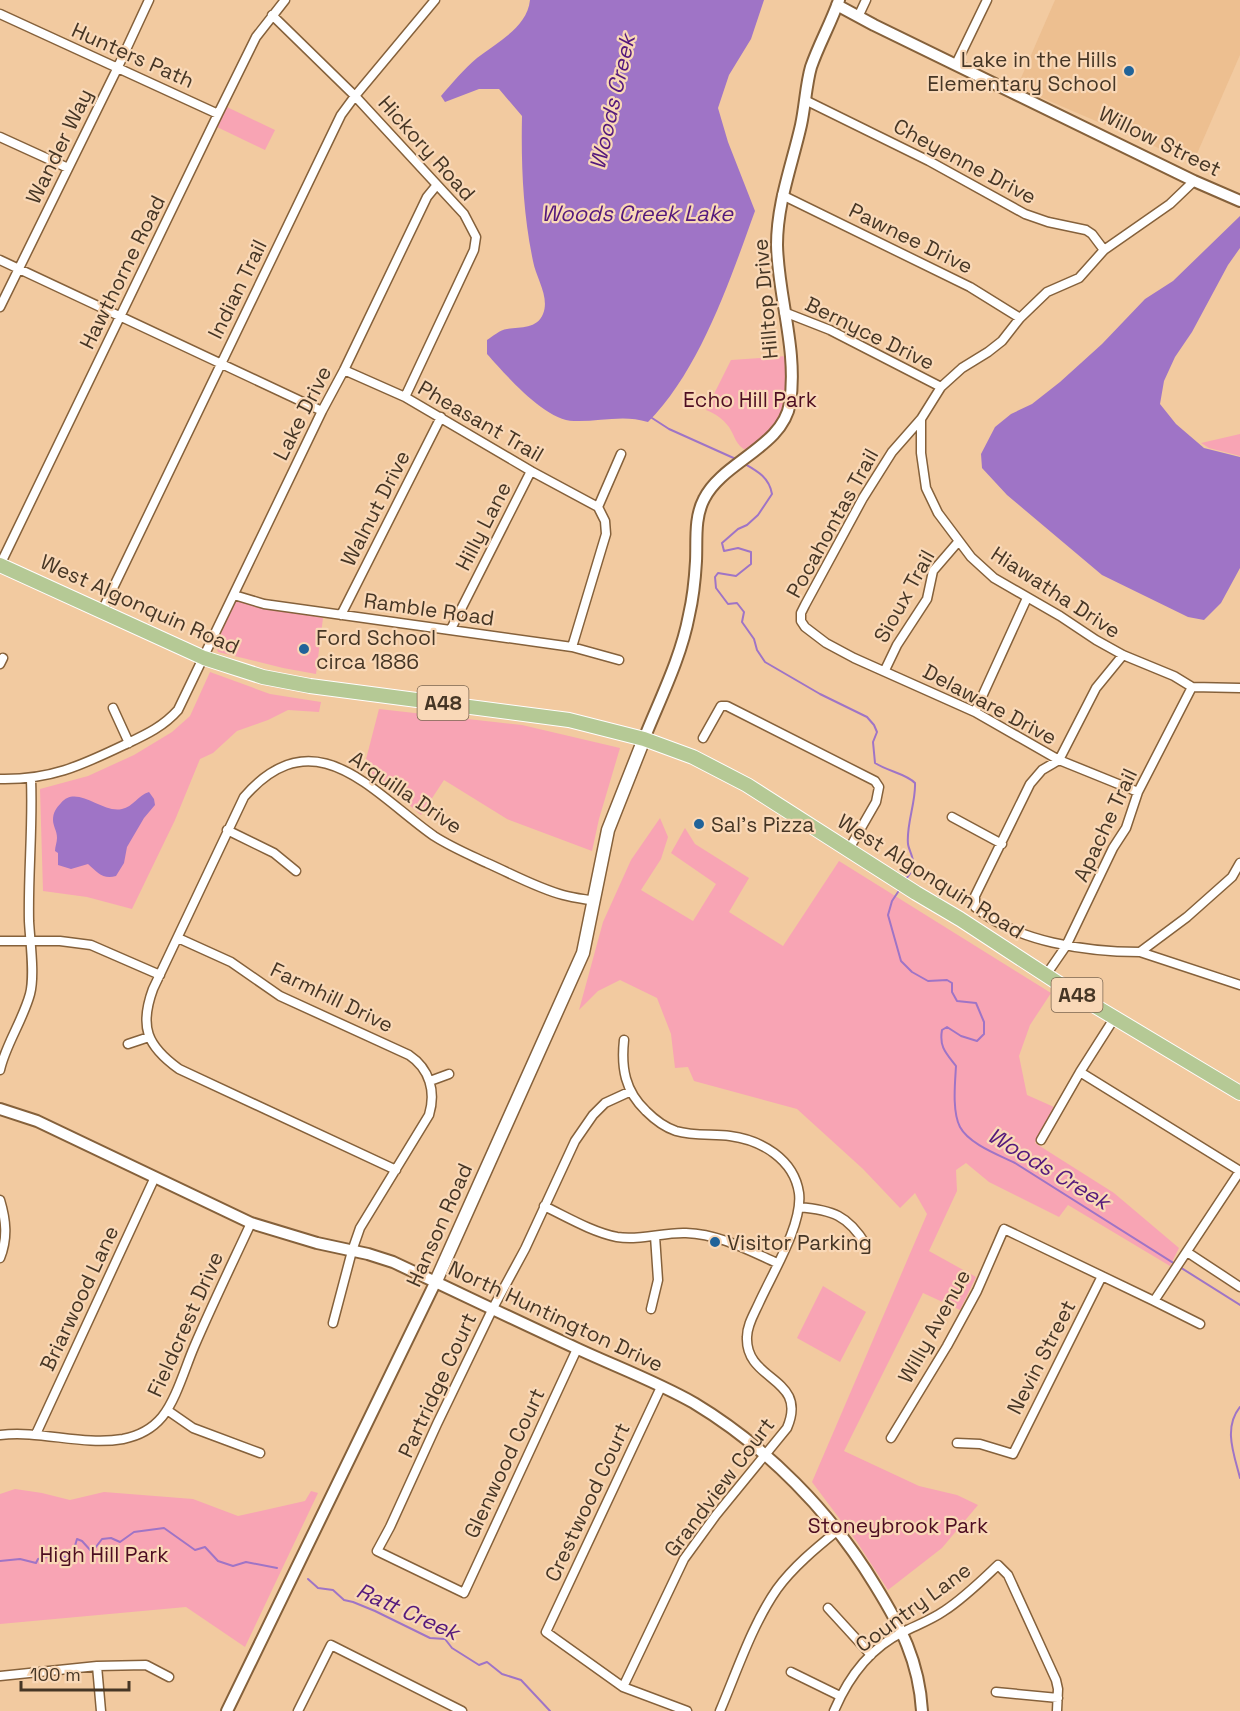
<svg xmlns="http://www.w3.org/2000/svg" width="1240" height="1711" viewBox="0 0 1240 1711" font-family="'Space Grotesk',sans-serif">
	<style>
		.built { fill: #edbf90 }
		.green { fill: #f8a4b4 }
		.water { fill: #9f74c6 }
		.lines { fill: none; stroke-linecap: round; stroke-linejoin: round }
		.stream { stroke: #9f74c6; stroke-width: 2 }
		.minor-casing { stroke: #85613b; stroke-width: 11 }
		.tertiary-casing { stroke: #85613b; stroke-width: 14 }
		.secondary-casing { stroke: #85613b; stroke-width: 15 }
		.primary-casing { stroke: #fff; stroke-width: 16 }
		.minor { stroke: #fff; stroke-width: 8 }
		.tertiary { stroke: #fff; stroke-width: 10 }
		.secondary { stroke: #fff; stroke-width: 12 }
		.primary { stroke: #b5c995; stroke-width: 14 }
		.poi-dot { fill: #216399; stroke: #f9d8b7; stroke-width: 2 }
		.labels { text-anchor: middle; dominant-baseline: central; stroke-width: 4.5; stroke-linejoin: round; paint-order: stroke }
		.shield { fill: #f9d8b7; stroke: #7c6751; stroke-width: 1.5 }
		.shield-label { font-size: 20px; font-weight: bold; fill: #463625 }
		.street-label { font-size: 21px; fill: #463625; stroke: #f9d8b7 }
		.poi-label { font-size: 21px; fill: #463625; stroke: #f9d8b7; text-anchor: start }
		.park-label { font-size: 21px; fill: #4d0d21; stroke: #f9d8b7 }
		.water-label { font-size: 22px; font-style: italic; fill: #54197c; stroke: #f9d8b7 }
	</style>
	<rect width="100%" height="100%" fill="#f2caa0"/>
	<path class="built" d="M1055 0H1240V55L1193 163 1017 87Z"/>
	<path class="green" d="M227 107 275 130 265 150 217 127Z
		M787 356C787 368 789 398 785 408 779 425 761 440 746 450 736 446 735 436 729 427 723 419 716 414 706 410L731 360Z
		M1240 434V456L1209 448 1201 443Z
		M236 600 323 618 316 674 283 668 218 652 215 644Z
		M210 672 270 694 321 702 319 712 288 710 268 720 237 731 213 753 200 759 175 820 132 909 87 897 43 891 40 789 88 776 134 755 172 732 190 716Z
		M379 709 522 725 620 748 599 819 592 851 507 819 444 780 421 815 364 767Z
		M660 818 668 837 661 859 641 890 693 921 716 884 671 853 685 828 695 844 749 878 729 912 783 946 839 861 1051 993 1030 1025 1019 1056 1027 1095 1054 1107 1035 1143 1114 1193 1179 1248 1170 1266 1068 1205 1059 1217 989 1182 966 1163 956 1170 957 1191 929 1251 976 1277 960 1310 923 1293 844 1451 919 1486 957 1495 978 1505 942 1548 888 1590 857 1542 812 1482 927 1214 915 1193 900 1208 863 1169 797 1109 694 1081 688 1067 675 1068 671 1034 657 998 620 980 598 991 579 1010 603 922 631 860Z
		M823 1286 866 1312 840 1362 797 1338Z
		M15 1489 42 1493 70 1500 104 1492 193 1499 238 1516 305 1501 311 1491 318 1493 245 1647 186 1607 0 1624V1494Z"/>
	<path class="water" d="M530 0H764L751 39 729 75 718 108 728 142 755 211C730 280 700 370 648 422 623 414 599 422 574 421 545 421 506 375 487 354V340C493 336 500 330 507 329 520 327 537 329 543 314 550 297 536 278 533 261 523 213 521 165 522 116L499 89H479L445 102 441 96C452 83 464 69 477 58 497 42 527 28 530 0Z
		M1240 216V248L1228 265 1192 332 1175 357 1164 381 1160 404 1176 424 1204 448 1240 457V568L1221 603 1204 620 1188 617 1102 575 1007 495 982 468 981 454 995 427 1011 414 1032 404 1060 382 1102 344 1145 299 1173 281Z
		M149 792 154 799 155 805 144 818 127 847 124 863 116 876C103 880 97 872 88 864L71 869 58 865V853L55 851C55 847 57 842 57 838 57 831 53 826 53 820 53 813 56 808 61 803 77 784 102 814 122 809 133 807 138 795 149 792Z"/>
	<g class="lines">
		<path class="stream" d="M652 418 669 429 738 460
			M743 463C757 471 769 477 772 494L758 515 747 525 738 529 722 543 724 551 738 548 751 552V564L736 576 718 573 715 577 716 588 728 604 737 603 744 612 742 622 754 639 757 650 765 662 820 694 867 717 874 725 877 732 873 742 875 763C887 771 907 774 915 783 916 802 906 825 908 844 909 851 915 859 913 867 913 871 908 876 906 879
			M900 889 892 901 888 915 901 961 912 972 928 981 947 980 952 983V992L957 1001 976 1003 984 1022V1034L977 1041 961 1036 947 1027 942 1030C939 1047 946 1053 956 1066 955 1083 952 1112 960 1127 969 1144 999 1155 1015 1163L1240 1305
			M1240 1407C1223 1428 1234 1454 1240 1478
			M0 1561 20 1559 36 1563 38 1559C48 1557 59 1554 68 1558L78 1552 74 1549 77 1539 82 1541 92 1552 102 1539 111 1538 120 1542 134 1532 164 1528 195 1550 205 1547 218 1561 233 1566 246 1562 277 1568
			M308 1579 318 1588 333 1590 344 1600 353 1602 375 1611 430 1638 445 1639 452 1648 479 1665 487 1662 502 1674 521 1680 550 1711"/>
		<g class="minor-casing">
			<path id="minor" d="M0 14 218 114
				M272 15 355 96 464 214 476 237 474 250 405 397
				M859 15 866 0
				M956 64 987 0
				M807 101 929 161 1025 214 1048 222 1086 230 1092 234 1104 250
				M0 137 68 168
				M1194 181 1170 204 1104 250 1079 278 1047 292 1020 318 1002 341 988 352 962 368 941 387 921 419V453L926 488 938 513 971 557 994 578 1060 616 1096 640 1123 655 1174 676 1192 687 1240 688
				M782 195 970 287 1020 318
				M0 260 322 411
				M0 307 117 69 149 0
				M784 312 830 330 941 387
				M344 370 405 397 531 471 598 507
				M921 419 892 452 863 498 805 605 801 613V621L805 627 826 643 854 658 975 712 1059 760 1138 792
				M0 565 218 114 256 37 285 0
				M234 595 264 604 572 647 619 660
				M101 613 341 115 355 96 435 0
				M341 615 441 417
				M451 629 531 471
				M572 647 606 534 605 521 598 507 621 454
				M1123 655 1096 688 1059 760 1042 770 1030 784 975 896V907C1016 942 1087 952 1140 952L1187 917 1232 877 1240 863
				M0 664 3 658
				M885 670 897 645 927 599 933 571 958 542
				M113 708 129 743
				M975 712 1027 598
				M703 738 721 706H727L875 781 879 787 876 802 849 849
				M0 779C50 780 80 766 124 745 145 735 163 727 178 710L322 411 344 370 427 197 436 186
				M952 817 1002 844
				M227 830 274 853 296 871
				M178 938 231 962 280 996 409 1055C430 1069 436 1092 429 1115L360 1228 352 1251 333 1323
				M0 941H60L91 945 160 975
				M1140 952 1240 985
				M1046 975 1066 946 1113 848 1126 828 1138 792 1192 687
				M128 1044 149 1037
				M0 1070C5 1046 23 1020 30 994 35 975 30 941 29 921 28 873 33 826 31 779
				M1080 1072 1240 1171
				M430 1081 449 1074
				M1041 1140 1080 1072 1115 1017
				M396 1170 179 1069C147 1046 139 1027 153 989L244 797C315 715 374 794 434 836 451 847 470 855 487 863 512 874 537 888 563 895 574 898 584 899 595 901
				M0 1200C6 1220 8 1238 0 1258
				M544 1206C567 1217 592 1232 617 1237 640 1241 663 1232 686 1233 719 1234 748 1250 777 1263
				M799 1207C832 1210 848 1215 866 1245
				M1187 1252 1240 1287
				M1154 1301 1200 1324
				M651 1309 658 1280 655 1236
				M577 1349 464 1593 377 1551 390 1527 437 1424 493 1308 525 1249 575 1141 593 1115 605 1103 629 1092
				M661 1387 546 1632 623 1687 687 1711
				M167 1410 193 1428 260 1453
				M36 1434 155 1177
				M0 1435C41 1430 82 1446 123 1439 138 1436 152 1429 162 1417 176 1400 185 1368 194 1347 212 1305 232 1264 251 1223
				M891 1438 947 1346 977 1291 1004 1229 1154 1301 1240 1171
				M957 1443 980 1444 1013 1454 1102 1276
				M828 1608 871 1655
				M97 1666 101 1711
				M791 1672 840 1696
				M0 1676 97 1666 146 1665 169 1677
				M623 1687 684 1559 716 1515 787 1428C809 1377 745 1382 747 1337 747 1325 754 1314 759 1303 772 1274 803 1224 799 1193 794 1159 761 1140 730 1136 713 1134 693 1136 676 1131 664 1127 654 1119 646 1111 625 1091 621 1068 624 1040
				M996 1692 1058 1698
				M298 1711 331 1645 462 1711
				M720 1711C737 1671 752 1625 777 1589 793 1567 816 1548 837 1531
				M834 1711C848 1678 870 1648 903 1632 917 1625 931 1620 944 1611 964 1598 981 1581 998 1565L1008 1575 1056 1680 1058 1689 1057 1711"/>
		</g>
		<g class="tertiary-casing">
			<path id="tertiary" d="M837 5 874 25 1194 181 1240 201
				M644 739C660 699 681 658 689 615 693 598 695 579 696 561 697 541 694 518 704 499 722 462 783 447 790 403 798 350 778 297 777 245 777 203 792 165 801 125 805 107 806 84 811 67 819 44 831 23 839 0
				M0 1109 37 1121 251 1223 317 1243 368 1254 393 1262C455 1291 517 1321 578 1349 617 1367 657 1382 694 1403 767 1447 831 1512 875 1585 901 1627 919 1661 922 1711
				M227 1711 436 1281"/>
		</g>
		<g class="secondary-casing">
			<path id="secondary" d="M436 1281 583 953 608 830 644 739"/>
		</g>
		<g class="primary-casing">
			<path id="primary" d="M0 565 204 658 263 677 310 686 569 720 644 739 693 757 747 785 916 893 960 919 1075 994 1240 1093"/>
		</g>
		<use href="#minor" class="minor"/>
		<use href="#tertiary" class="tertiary"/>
		<use href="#secondary" class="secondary"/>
		<use href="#primary" class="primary"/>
	</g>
	<g class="poi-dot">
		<circle cx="1129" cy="71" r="6"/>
		<circle cx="304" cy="649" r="6"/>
		<circle cx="699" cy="824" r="6"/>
		<circle cx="715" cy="1242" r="6"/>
	</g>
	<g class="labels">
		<g class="shield">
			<rect x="417.5" y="686" width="51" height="34" rx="4.5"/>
			<rect x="1051.5" y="978" width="51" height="34" rx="4.5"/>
		</g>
		<g class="shield-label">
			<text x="443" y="703">A48</text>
			<text x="1077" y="995">A48</text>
		</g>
		<g class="street-label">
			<text transform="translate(133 55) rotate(24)">Hunters Path</text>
			<text transform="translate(1160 141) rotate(26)">Willow Street</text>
			<text transform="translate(59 146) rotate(-64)">Wander Way</text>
			<text transform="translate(427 148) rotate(48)">Hickory Road</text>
			<text transform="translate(965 161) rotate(28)">Cheyenne Drive</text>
			<text transform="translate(911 238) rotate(26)">Pawnee Drive</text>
			<text transform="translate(122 272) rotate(-64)">Hawthorne Road</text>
			<text transform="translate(237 289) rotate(-64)">Indian Trail</text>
			<text transform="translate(765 299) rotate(-95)">Hilltop Drive</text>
			<text transform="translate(870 333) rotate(26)">Bernyce Drive</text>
			<text transform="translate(302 413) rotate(-63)">Lake Drive</text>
			<text transform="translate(481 421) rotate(30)">Pheasant Trail</text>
			<text transform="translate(375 508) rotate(-63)">Walnut Drive</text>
			<text transform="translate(832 523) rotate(-61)">Pocahontas Trail</text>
			<text transform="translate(483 526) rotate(-63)">Hilly Lane</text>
			<text transform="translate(1056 592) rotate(33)">Hiawatha Drive</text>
			<text transform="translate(904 596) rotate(-61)">Sioux Trail</text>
			<text transform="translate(140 604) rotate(24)">West Algonquin Road</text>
			<text transform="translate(429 609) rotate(8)">Ramble Road</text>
			<text transform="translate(990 704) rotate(28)">Delaware Drive</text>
			<text transform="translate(406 792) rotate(34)">Arquilla Drive</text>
			<text transform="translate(1105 825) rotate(-65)">Apache Trail</text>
			<text transform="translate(931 876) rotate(32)">West Algonquin Road</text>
			<text transform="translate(332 997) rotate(26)">Farmhill Drive</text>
			<text transform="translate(439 1225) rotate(-66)">Hanson Road</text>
			<text transform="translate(79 1298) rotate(-65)">Briarwood Lane</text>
			<text transform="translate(556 1316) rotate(25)">North Huntington Drive</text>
			<text transform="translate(185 1324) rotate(-66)">Fieldcrest Drive</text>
			<text transform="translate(934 1326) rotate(-61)">Willy Avenue</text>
			<text transform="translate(1041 1357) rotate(-63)">Nevin Street</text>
			<text transform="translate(437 1385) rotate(-65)">Partridge Court</text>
			<text transform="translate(504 1463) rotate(-65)">Glenwood Court</text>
			<text transform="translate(719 1487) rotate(-53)">Grandview Court</text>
			<text transform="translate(587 1502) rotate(-65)">Crestwood Court</text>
			<text transform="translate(913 1607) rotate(-36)">Country Lane</text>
		</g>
		<g class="poi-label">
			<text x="1117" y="59" text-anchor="end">Lake in the Hills<tspan x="1117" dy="24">Elementary School</tspan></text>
			<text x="316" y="637">Ford School<tspan x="316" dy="24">circa 1886</tspan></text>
			<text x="711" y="824">Sal's Pizza</text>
			<text x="727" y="1242">Visitor Parking</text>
		</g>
		<g class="park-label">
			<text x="750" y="399">Echo Hill Park</text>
			<text x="898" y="1525">Stoneybrook Park</text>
			<text x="104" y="1554">High Hill Park</text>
		</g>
		<g class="water-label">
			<text transform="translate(612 102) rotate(-77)">Woods Creek</text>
			<text x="637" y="213">Woods Creek Lake</text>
			<text transform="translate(1049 1168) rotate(31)">Woods Creek</text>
			<text transform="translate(408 1611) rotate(24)">Ratt Creek</text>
		</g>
	</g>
	<path d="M21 1681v9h108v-9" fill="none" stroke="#463625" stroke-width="3"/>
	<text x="30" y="1681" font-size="18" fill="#463625" stroke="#f9d8b7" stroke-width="4.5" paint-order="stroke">100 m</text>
</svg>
